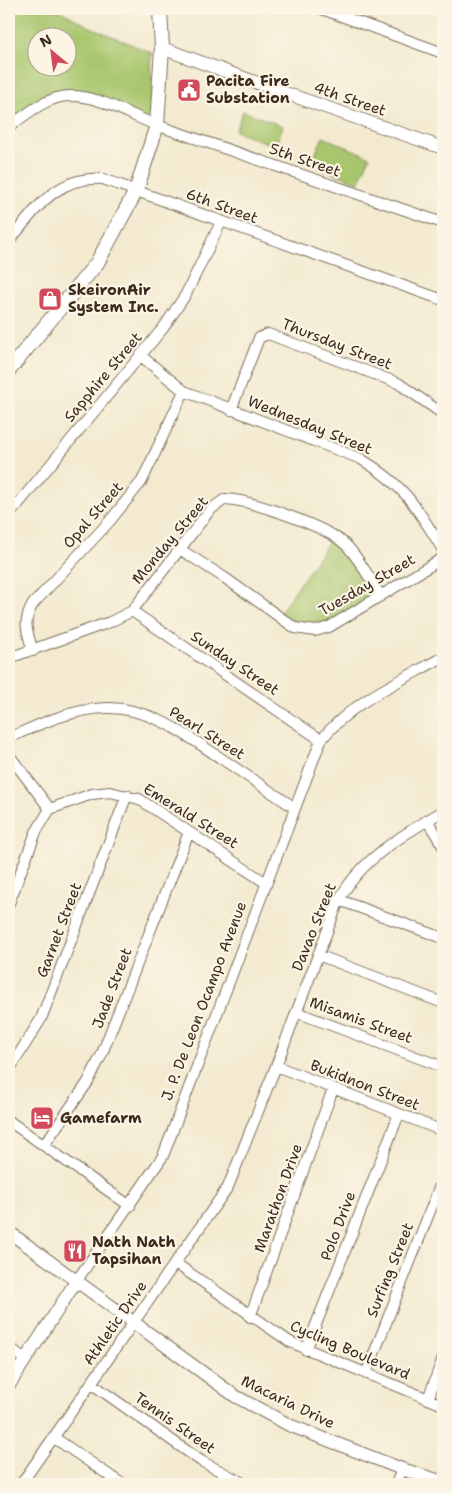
<svg xmlns="http://www.w3.org/2000/svg" width="452" height="1493" viewBox="0 0 452 1493" font-family="'Shantell Sans',sans-serif">
	<style>
		.green { fill: #a8c66d; stroke: #727846; fill-rule: evenodd }
		.lines { fill: none; stroke-linecap: round; stroke-linejoin: round }
		.minor-casing { stroke: #7b6d5c; stroke-width: 12 }
		.tertiary-casing { stroke: #7b6d5c; stroke-width: 14 }
		.secondary-casing { stroke: #7b6d5c; stroke-width: 16 }
		.minor { stroke: #fff; stroke-width: 10 }
		.tertiary { stroke: #fff; stroke-width: 12 }
		.secondary { stroke: #fff; stroke-width: 14 }
		.labels { text-anchor: middle; dominant-baseline: central; stroke-width: 4.5; stroke-linejoin: round; paint-order: stroke }
		.poi-label { font-size: 15px; font-weight: bold; fill: #3b2a1e; stroke: #fcf5e5; text-anchor: start }
		.street-label { font-size: 15px; fill: #3b2a1e; stroke: #fcf5e5 }
	</style>
	<rect width="100%" height="100%" fill="#fcf5e5"/>
	<filter id="ink" filterUnits="userSpaceOnUse"><feTurbulence type="fractalNoise" baseFrequency=".02" numOctaves="2"/><feDisplacementMap in="SourceGraphic" scale="10" xChannelSelector="R" yChannelSelector="G"/><feConvolveMatrix kernelMatrix="1 2 1 2 8 2 1 2 1" color-interpolation-filters="sRGB"/></filter>
	<filter id="wash" filterUnits="userSpaceOnUse"><feTurbulence type="fractalNoise" baseFrequency=".0096" numOctaves="4" result="noise"/><feDisplacementMap in="SourceGraphic" scale="20" xChannelSelector="R" yChannelSelector="G"/><feGaussianBlur stdDeviation="1.12" result="paint"/><feColorMatrix in="noise" values="0 0 0 0 0 0 0 0 0 0 0 0 0 0 0 0 0 1.4 0 .05"/><feComposite in="paint" operator="in"/></filter>
	<g filter="url(#wash)">
		<rect width="100%" height="100%" fill="#f3ead0"/>
		<path class="green" d="M9 9H50L61 11 88 26 152 53C150 77 155 100 154 124L67 94 20 118 9 112ZM38 38H68V68H38Z
			M243 111 283 126 276 146 235 131Z
			M323 137 370 157 358 183 311 163Z
			M332 537 347 545 381 596 329 627 295 628 279 614Z"/>
	</g>
	<g filter="url(#ink)">
		<g class="lines">
			<g class="minor-casing">
				<path id="minor" d="M322 9 443 53
					M9 127C25 115 48 96 69 96 100 95 130 116 159 126 253 159 348 191 443 223
					M9 241C36 210 56 175 103 179L443 300
					M141 356 184 391 361 459C406 486 417 508 443 550
					M231 410 259 338 268 334 398 383 443 414
					M9 515 164 327 186 294 221 222
					M178 548 225 578 295 628 315 631 329 627 443 558
					M132 611 321 740
					M33 651C27 631 22 623 33 604L109 522 142 481 184 391
					M9 658 110 622 132 611 210 510 225 499C251 500 328 527 346 545 360 559 370 580 381 596
					M9 738C39 724 72 709 106 708 151 707 187 736 222 759 246 775 271 792 295 808
					M9 755 50 809
					M427 820 443 846
					M339 900 443 938
					M9 903 36 832 50 809 92 794 110 792 139 799 266 883
					M318 955 443 1003
					M296 1012 443 1067
					M276 1066 443 1131
					M9 1070 41 1019 127 795
					M9 1121 130 1206
					M44 1145 88 1082 101 1056 189 832
					M175 1263 290 1342 443 1405
					M77 1280 163 1156 321 740C352 701 401 681 443 657
					M250 1317 333 1089
					M9 1347 25 1359
					M306 1350 399 1114
					M366 1374 443 1178
					M91 1383 201 1461 245 1484
					M428 1399 443 1358
					M53 1437 122 1484
					M21 1484 228 1187 276 1066 339 900C361 859 404 834 443 811
					M396 1484 402 1469"/>
			</g>
			<g class="tertiary-casing">
				<path id="tertiary" d="M162 48 285 93 443 148
					M9 1232 235 1396 289 1425 402 1469 443 1482
					M9 1385 77 1280"/>
			</g>
			<g class="secondary-casing">
				<path id="secondary" d="M9 370 97 263 136 191 157 125 162 48 160 9"/>
			</g>
			<use href="#minor" class="minor"/>
			<use href="#tertiary" class="tertiary"/>
			<use href="#secondary" class="secondary"/>
		</g>
	</g>
	<defs>
		<g id="civic-square" transform="scale(1.25)"><rect x="-9" y="-9" width="18" height="18" rx="4" fill="#d1495b" stroke="#fcf5e5"/><path d="M-.6-6.5H3V-4.5H.6V-3L4-1V1h2V6H-6V1h2V-1L-.6-3ZM-1.2 2.5V6h2.4V2.5Z" fill="#fff"/></g>
		<g id="shop-square" transform="scale(1.25)"><rect x="-9" y="-9" width="18" height="18" rx="4" fill="#d1495b" stroke="#fcf5e5"/><path d="M-5-2.5h2.3a2.7 3.5 0 0 1 5.4 0H5L5.5 6h-11ZM-1.5-2.5h3a1.5 2.3 0 0 0-3 0Z" fill="#fff"/></g>
		<g id="hotel-square" transform="scale(1.25)"><rect x="-9" y="-9" width="18" height="18" rx="4" fill="#d1495b" stroke="#fcf5e5"/><path d="M-6-4.5h1.5V1H6V5H4.5V3h-9V5H-6ZM-4 0a1.8 1.8 0 1 1 3.6 0ZM.5 0V-2.5h3Q6-2.5 6 0Z" fill="#fff"/></g>
		<g id="restaurant-square" transform="scale(1.25)"><rect x="-9" y="-9" width="18" height="18" rx="4" fill="#d1495b" stroke="#fcf5e5"/><path d="M-5-6h1v4h1v-4h1v4h1v-4h1v5L-1.5 .5V6h-2V.5L-5-1ZM5-6V6H3V1.5H1.5Q1.5-4 5-6Z" fill="#fff"/></g>
	</defs>
	<g fill-rule="evenodd">
		<use href="#civic-square" x="189" y="90"/>
		<use href="#shop-square" x="50" y="299"/>
		<use href="#hotel-square" x="42" y="1118"/>
		<use href="#restaurant-square" x="75" y="1251"/>
	</g>
	<g class="labels">
		<g class="poi-label">
			<text x="206" y="81">Pacita Fire<tspan x="206" dy="17">Substation</tspan></text>
			<text x="68" y="290">SkeironAir<tspan x="68" dy="17">System Inc.</tspan></text>
			<text x="60" y="1118">Gamefarm</text>
			<text x="92" y="1242">Nath Nath<tspan x="92" dy="17">Tapsihan</tspan></text>
		</g>
		<g class="street-label">
			<text transform="translate(350 99) rotate(19)">4th Street</text>
			<text transform="translate(305 160) rotate(19)">5th Street</text>
			<text transform="translate(222 206) rotate(20)">6th Street</text>
			<text transform="translate(337 344) rotate(21)">Thursday Street</text>
			<text transform="translate(103 377) rotate(-50)">Sapphire Street</text>
			<text transform="translate(310 425) rotate(22)">Wednesday Street</text>
			<text transform="translate(93 515) rotate(-49)">Opal Street</text>
			<text transform="translate(170 540) rotate(-50)">Monday Street</text>
			<text transform="translate(367 585) rotate(-30)">Tuesday Street</text>
			<text transform="translate(235 663) rotate(34)">Sunday Street</text>
			<text transform="translate(207 733) rotate(32)">Pearl Street</text>
			<text transform="translate(191 816) rotate(32)">Emerald Street</text>
			<text transform="translate(314 927) rotate(-68)">Davao Street</text>
			<text transform="translate(59 930) rotate(-69)">Garnet Street</text>
			<text transform="translate(112 988) rotate(-69)">Jade Street</text>
			<text transform="translate(204 1001) rotate(-69)">J. P. De Leon Ocampo Avenue</text>
			<text transform="translate(361 1020) rotate(20)">Misamis Street</text>
			<text transform="translate(365 1085) rotate(21)">Bukidnon Street</text>
			<text transform="translate(278 1198) rotate(-70)">Marathon Drive</text>
			<text transform="translate(338 1226) rotate(-69)">Polo Drive</text>
			<text transform="translate(390 1270) rotate(-68)">Surfing Street</text>
			<text transform="translate(115 1323) rotate(-55)">Athletic Drive</text>
			<text transform="translate(350 1350) rotate(23)">Cycling Boulevard</text>
			<text transform="translate(288 1402) rotate(26)">Macaria Drive</text>
			<text transform="translate(175 1423) rotate(35)">Tennis Street</text>
		</g>
	</g>
	<rect width="452" height="1493" fill="none" stroke="#fcf5e5" stroke-width="30"/>
	<g transform="translate(52 52) rotate(331)"><circle r="24" fill="#fcf5e5" stroke="#afa495"/>
	<path d="M0-4L9 19L0 12L-9 19Z" fill="#d1495b"/>
	<text y="-8" font-size="14" font-weight="bold" text-anchor="middle" fill="#3b2a1e">N</text>
	</g>
</svg>
